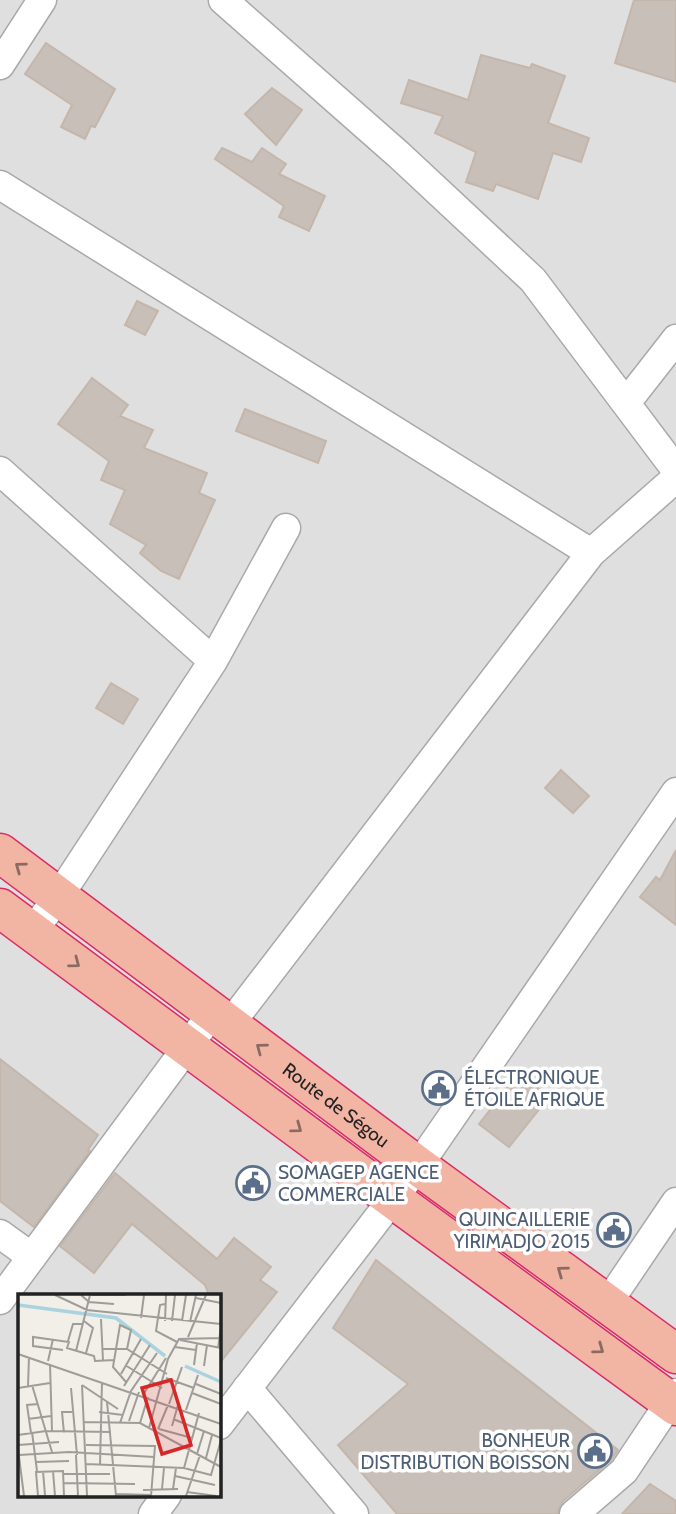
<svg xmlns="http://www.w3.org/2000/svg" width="676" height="1514" viewBox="0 0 676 1514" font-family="Cabin,sans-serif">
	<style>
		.residential { fill: #e0dfdf; fill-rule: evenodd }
		.building { fill: #c7bfb8; stroke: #c4b6ab; stroke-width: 2 }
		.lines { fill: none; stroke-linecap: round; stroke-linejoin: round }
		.minor-casing { stroke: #a9a9a9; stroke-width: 31 }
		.trunk-casing { stroke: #dc2a67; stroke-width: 41 }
		.minor { stroke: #fff; stroke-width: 28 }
		.trunk { stroke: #f2b4a3; stroke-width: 38 }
		.oneway { stroke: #8a6b62 }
		.labels { text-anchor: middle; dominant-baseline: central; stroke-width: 7; stroke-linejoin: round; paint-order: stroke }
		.service-label { font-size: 19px; fill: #4e5e75; stroke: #fff; text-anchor: start }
		.street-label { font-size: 19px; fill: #222; stroke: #fff }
		.inset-river { fill: none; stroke: #aad3df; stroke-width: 3.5 }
		.inset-road { fill: none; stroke: #9f9d99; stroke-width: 2 }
		.view { fill: #d62828; fill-opacity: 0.15; stroke: #d62828; stroke-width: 3.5 }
		.inset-edge { fill: none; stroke: #222; stroke-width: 3.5 }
	</style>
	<rect width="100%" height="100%" fill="#f2efe9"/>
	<path class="residential" d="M0 0H676V1514H0ZM19 1295H219V1495H19Z"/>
	<path class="building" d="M634 0H676V82L615 63Z
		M46 43 115 89 95 127 91 126 85 139 61 127 72 105 25 74Z
		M481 55 530 68 532 64 565 76 548 123 589 138 581 162 553 153 538 199 496 184 493 191 466 182 476 152 435 133 443 116 401 103 409 80 468 100Z
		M272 88 302 110 276 145 245 114Z
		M222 148 252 162 262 148 286 164 279 174 325 196 309 231 279 217 284 206 215 159Z
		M137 301 158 311 145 335 125 325Z
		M92 378 128 405 120 416 153 430 144 448 207 473 199 493 215 500 179 579 161 571 140 553 146 545 110 524 125 490 101 480 109 461 58 424Z
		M245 409 326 441 318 463 236 431Z
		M111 683 138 699 123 724 96 708Z
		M561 770 589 796 573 813 545 788Z
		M676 850V925L640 897 656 877 660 880Z
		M0 1059 98 1135 88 1150 90 1151 34 1227 0 1201Z
		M519 1073 549 1097 509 1147 479 1124Z
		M115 1173 217 1259 234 1238 271 1267 260 1280 277 1292 219 1364V1295H209L205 1285 132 1224 94 1273 60 1246Z
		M376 1260 618 1450 611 1460 563 1501 559 1508 558 1514H397L338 1445 408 1384 333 1328Z
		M650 1484 676 1501V1514H622Z"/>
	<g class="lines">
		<g class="minor-casing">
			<path id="minor" d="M223 0 399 155 533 280 676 470
				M0 65 42 0
				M0 185 591 553
				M626 403 676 339
				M0 471 213 661
				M32 932 59 896 213 661 286 528
				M230 1024 591 553 676 478
				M0 1234 32 1257
				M0 1300 213 1012
				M607 1304 676 1202
				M247 1388 354 1514
				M219 1425 418 1166 676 792
				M153 1514 167 1495
				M574 1514 624 1471 676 1393"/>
		</g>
		<g class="trunk-casing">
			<g id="trunk">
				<path id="s1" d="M0 853 418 1166 676 1354"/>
				<path d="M0 908 393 1199 676 1406"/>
			</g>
		</g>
		<use href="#minor" class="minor"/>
		<use href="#trunk" class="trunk"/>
	</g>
	<defs><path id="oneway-chevron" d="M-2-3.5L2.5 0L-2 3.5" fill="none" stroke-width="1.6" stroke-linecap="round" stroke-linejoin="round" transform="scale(1.75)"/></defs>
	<g class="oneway">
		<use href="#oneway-chevron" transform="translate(20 867) rotate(-144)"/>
		<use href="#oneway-chevron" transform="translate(75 963) rotate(37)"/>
		<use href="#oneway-chevron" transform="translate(261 1048) rotate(-143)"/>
		<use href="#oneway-chevron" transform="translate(297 1128) rotate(36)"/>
		<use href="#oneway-chevron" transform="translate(562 1271) rotate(-144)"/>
		<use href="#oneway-chevron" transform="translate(599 1349) rotate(36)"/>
	</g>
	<defs>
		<g id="civic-ring" transform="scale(1.75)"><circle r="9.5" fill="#fff" stroke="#5c6f8a" stroke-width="1.5"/><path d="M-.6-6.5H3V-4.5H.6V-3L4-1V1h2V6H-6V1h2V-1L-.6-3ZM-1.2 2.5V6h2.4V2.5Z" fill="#5c6f8a"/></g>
	</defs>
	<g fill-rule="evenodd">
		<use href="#civic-ring" x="439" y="1088"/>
		<use href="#civic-ring" x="253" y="1183"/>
		<use href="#civic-ring" x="614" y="1230"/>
		<use href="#civic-ring" x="595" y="1451"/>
	</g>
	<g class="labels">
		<g class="service-label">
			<text x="464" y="1077">ÉLECTRONIQUE<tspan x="464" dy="22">ÉTOILE AFRIQUE</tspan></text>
			<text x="278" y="1172">SOMAGEP AGENCE<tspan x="278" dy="22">COMMERCIALE</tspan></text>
			<text x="590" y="1219" text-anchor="end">QUINCAILLERIE<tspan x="590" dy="22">YIRIMADJO 2015</tspan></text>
			<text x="570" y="1440" text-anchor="end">BONHEUR<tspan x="570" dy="22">DISTRIBUTION BOISSON</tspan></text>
		</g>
		<g class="street-label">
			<text stroke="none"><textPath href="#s1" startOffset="420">Route de Ségou</textPath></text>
		</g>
	</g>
	<g transform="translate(18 1294)">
		<rect width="203" height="203" fill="#f2efe9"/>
		<path class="inset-river" d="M0 11 98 24 147 62M167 72 203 88"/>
		<path class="inset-road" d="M37 1 69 16 203 30M63 1 71 8 96 10M74 1H108M178 4 203 9M147 10 142 11 138 37 159 48M123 24 126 1M83 25 85 67M66 27 75 34 68 59M147 27 148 1M154 27 157 1M164 27 168 1M172 28 178 1M170 43 188 1M162 46 203 54M50 47 55 30H65M157 53 178 56M200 54 203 33M84 55H109L149 80M45 56 15 52V43L51 48 49 54 76 62 77 67 96 66M58 57 72 1M0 60 203 130M30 67 35 45M32 70 34 137M107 71 144 94M176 71 179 49M186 72 189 51M103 80 123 45M148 84 176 94M108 88 95 73 102 31 113 36 109 55M178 90 203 100M14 91 34 158M64 91 69 202M64 91 100 115M10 92 11 63M106 92 132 51M0 94 32 89M53 94 59 161M174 99 203 110M125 101 148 64M89 108 98 202M151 110 164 73M168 116 180 81M81 118 105 121M10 125 33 122M155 125 203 144M111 127 121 98M66 128 122 129 203 173M102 129 113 97 139 59M122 129 130 103M154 132 160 111M131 134 150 65 161 45 202 44M140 135 150 111M141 135 174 144M14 138 19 177M13 139 9 111 20 110M46 139 44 118H54M0 141 28 137 93 138M0 151 41 148M68 151 137 152 133 202M0 155 6 202M179 160 186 137M1 161 51 158 136 163M58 161 60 202M188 164 194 141M18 168 51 167M68 170 166 174 193 181 203 146M82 171 84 88M166 174 181 119M25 177 27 201M35 177 37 202M45 180H92M157 182 197 191M46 189 117 190M144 195 146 174M155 195 158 174M125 196 160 195M169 198 198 202M98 200 133 201M20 202 18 178 45 177 46 202M21 202H60M168 202 182 161"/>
		<path class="view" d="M153 86 173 151 144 160 124 94Z"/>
		<rect width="203" height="203" class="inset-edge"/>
	</g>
</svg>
